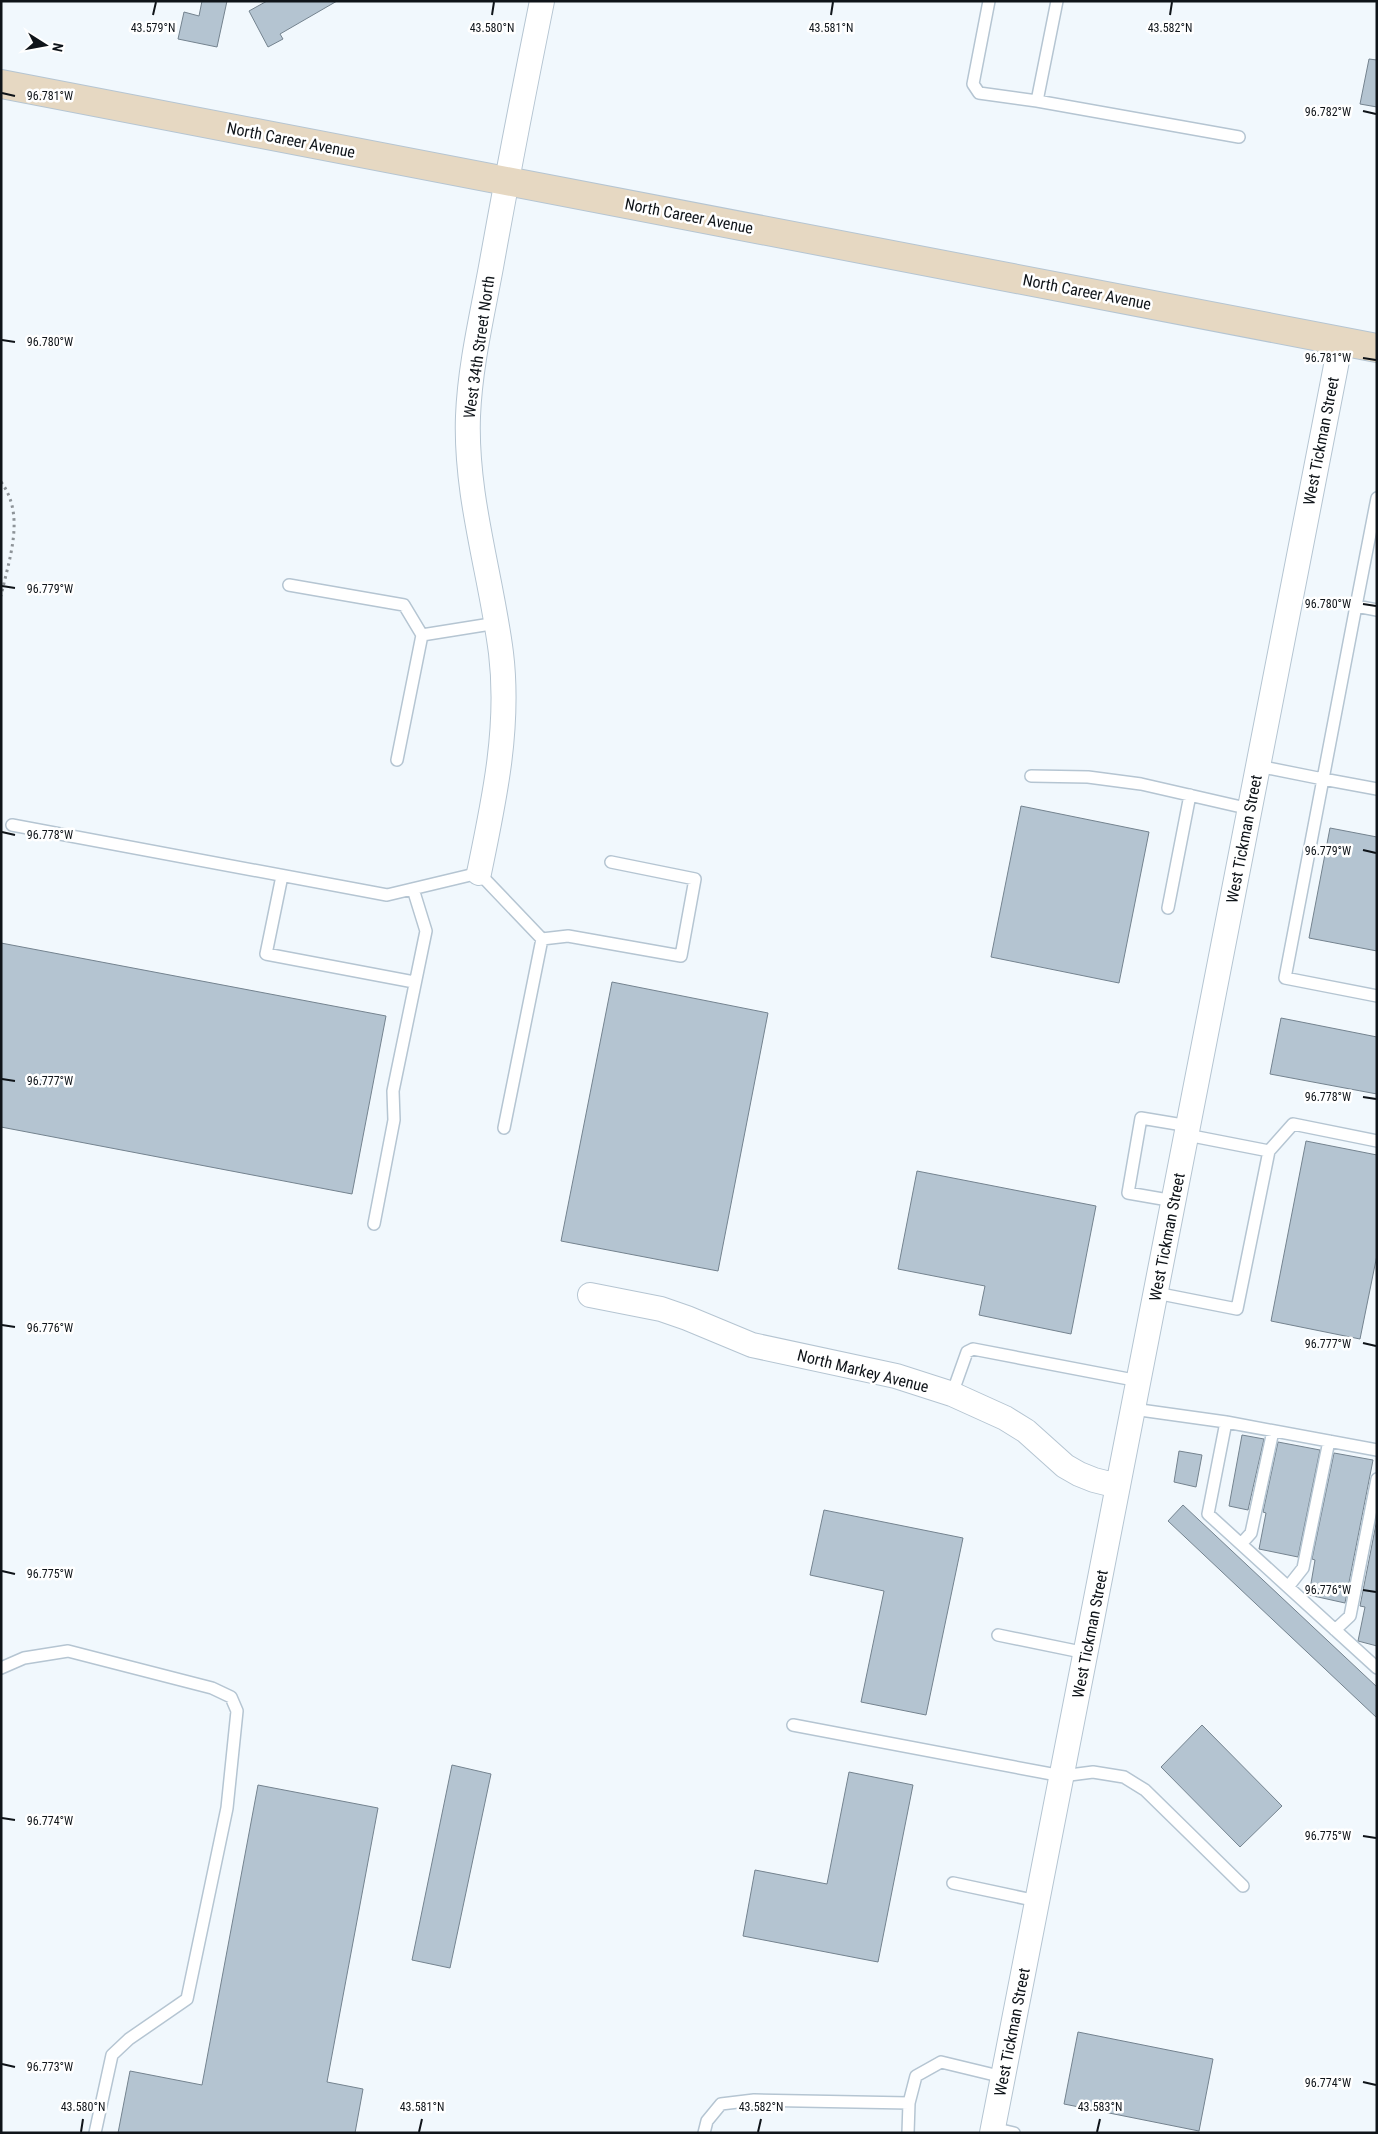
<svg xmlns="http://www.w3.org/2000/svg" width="1378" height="2134" viewBox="0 0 1378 2134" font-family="'Roboto Condensed',sans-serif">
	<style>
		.building { fill: #b4c4d1; stroke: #74838f }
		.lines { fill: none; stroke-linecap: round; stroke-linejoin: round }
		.lane-casing { stroke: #b5c5d2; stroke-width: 14 }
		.street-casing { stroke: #b5c5d2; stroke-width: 26 }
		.secondary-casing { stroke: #b5c5d2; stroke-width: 30 }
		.path { stroke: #8d9398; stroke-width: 3; stroke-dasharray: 2.5 4; stroke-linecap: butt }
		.lane { stroke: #fff; stroke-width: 11 }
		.street { stroke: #fff; stroke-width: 24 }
		.secondary { stroke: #e6d8c2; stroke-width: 28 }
		.ticks { fill: none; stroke: #0f1419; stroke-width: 2 }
		.labels { text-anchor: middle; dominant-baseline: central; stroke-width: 5; stroke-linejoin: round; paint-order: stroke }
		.street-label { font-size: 16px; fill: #0f1419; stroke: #fff }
		.ticks-label { font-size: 12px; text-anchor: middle; fill: #0f1419; stroke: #fff; stroke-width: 5; stroke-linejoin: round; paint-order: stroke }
	</style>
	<rect width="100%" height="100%" fill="#f1f8fd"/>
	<path class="building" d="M202 1H227L217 47 178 39 184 12 199 16Z
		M267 1H337L280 34 283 39 268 47 249 11Z
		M1369 59 1377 60V107L1360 104Z
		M1021 806 1149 832 1119 983 991 957Z
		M1330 828 1377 837V951L1309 938Z
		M1 943 386 1016 352 1194 1 1127Z
		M612 982 768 1013 718 1271 561 1241Z
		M1281 1018 1377 1037V1094L1270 1074Z
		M1306 1141 1377 1155V1255L1360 1339 1271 1321Z
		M917 1171 1096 1206 1071 1334 979 1315 985 1286 898 1269Z
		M1242 1435 1264 1439 1248 1510 1229 1506Z
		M1278 1442 1320 1450 1298 1557 1259 1549 1266 1513 1263 1512Z
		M1179 1451 1202 1455 1196 1487 1174 1482Z
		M1334 1453 1373 1460 1345 1603 1309 1595 1315 1560 1312 1559Z
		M1183 1505 1377 1687V1718L1168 1521Z
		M824 1510 963 1538 926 1715 861 1702 884 1591 810 1575Z
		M1377 1519V1646L1358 1641 1365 1607 1360 1606Z
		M1202 1725 1282 1806 1240 1847 1161 1767Z
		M452 1765 491 1774 450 1968 412 1960Z
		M849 1772 913 1785 878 1962 743 1936 755 1870 827 1884Z
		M258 1785 378 1808 327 2082 363 2089 355 2133H118L130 2071 202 2085Z
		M1078 2032 1213 2059 1199 2131 1064 2104Z"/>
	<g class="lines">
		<g class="lane-casing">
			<path id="lane" d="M989 1 973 84 979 93 1037 101
				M1057 1 1037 101 1239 137
				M1377 498 1356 606 1377 610
				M289 585 404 605 422 635 497 623
				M1356 606 1323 779 1377 789
				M397 760 422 635
				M1258 766 1323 779 1285 978 1377 996
				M1031 776 1088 777 1141 784 1250 809
				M12 825 387 895 479 873 542 939 504 1128
				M282 876 266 954 414 982
				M1168 908 1190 795
				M542 939 568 936 681 956 695 879 611 862
				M1269 1151 1293 1124 1377 1141
				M1174 1201 1128 1193 1141 1118 1189 1126
				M374 1224 394 1120 393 1091 426 931 413 889
				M1156 1293 1237 1309 1269 1151 1187 1135
				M952 1394 967 1352 973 1349 1139 1381
				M1133 1409 1226 1422 1377 1450
				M1226 1422 1208 1514 1377 1668
				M1241 1544 1251 1533 1273 1431
				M1288 1587 1303 1568 1329 1441
				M1335 1630 1350 1616 1377 1479
				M998 1635 1086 1653
				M1 1668 24 1658 68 1651 212 1688 231 1697 237 1711 227 1808 187 1999 129 2039 112 2055 95 2133
				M793 1725 1062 1776 1093 1772 1124 1777 1145 1790 1243 1886
				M953 1883 1037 1901
				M993 2128 1014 2133
				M704 2133 707 2121 721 2104 754 2100 909 2103
				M908 2133 909 2103 916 2076 941 2062 1003 2077"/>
		</g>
		<g class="street-casing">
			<path id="street" d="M479 873C494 801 510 727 501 653 491 574 465 496 468 416 470 366 482 316 491 267 507 178 524 90 542 1
				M590 1295 661 1309 687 1318 752 1345 896 1376 952 1394 1005 1418 1026 1431 1065 1466 1079 1474 1094 1480 1118 1486
				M992 2133 1341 340"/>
		</g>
		<g class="secondary-casing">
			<path id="secondary" d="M1 84 1377 348"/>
		</g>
		<path class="path" d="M1 482C26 515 9 559 1 596"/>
		<use href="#lane" class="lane"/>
		<use href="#street" class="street"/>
		<use href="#secondary" class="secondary"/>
	</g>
	<path class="ticks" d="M153 15 156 2M492 15 494 2M831 15 833 2M1170 15 1172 2M2 93 15 96M1363 111 1376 114M2 340 15 342M1363 358 1376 360M2 586 15 588M1363 604 1376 606M2 832 15 835M1363 850 1376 853M2 1079 15 1081M1363 1097 1376 1099M2 1325 15 1327M1363 1343 1376 1346M2 1571 15 1574M1363 1590 1376 1592M2 1818 15 1820M1363 1836 1376 1838M2 2064 15 2067M1363 2082 1376 2085M81 2132 83 2119M419 2132 422 2119M758 2132 761 2119M1097 2132 1100 2119"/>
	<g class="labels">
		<g class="street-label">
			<text transform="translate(291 140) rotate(11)">North Career Avenue</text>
			<text transform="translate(689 216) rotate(11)">North Career Avenue</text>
			<text transform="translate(1087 292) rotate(11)">North Career Avenue</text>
			<text transform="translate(479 347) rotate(-82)">West 34th Street North</text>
			<text transform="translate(1321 441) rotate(-79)">West Tickman Street</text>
			<text transform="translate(1244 839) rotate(-79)">West Tickman Street</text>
			<text transform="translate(1167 1237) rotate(-79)">West Tickman Street</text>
			<text transform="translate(863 1371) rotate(14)">North Markey Avenue</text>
			<text transform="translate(1090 1634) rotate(-79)">West Tickman Street</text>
			<text transform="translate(1012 2032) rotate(-79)">West Tickman Street</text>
		</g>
	</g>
	<g class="ticks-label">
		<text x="492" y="32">43.580°N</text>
		<text x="831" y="32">43.581°N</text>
		<text x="1170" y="32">43.582°N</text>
		<text x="153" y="32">43.579°N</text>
		<text x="50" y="100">96.781°W</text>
		<text x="1328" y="116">96.782°W</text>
		<text x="50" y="346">96.780°W</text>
		<text x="1328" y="362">96.781°W</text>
		<text x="50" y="593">96.779°W</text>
		<text x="1328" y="608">96.780°W</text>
		<text x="50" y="839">96.778°W</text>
		<text x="1328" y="855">96.779°W</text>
		<text x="50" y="1085">96.777°W</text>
		<text x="1328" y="1101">96.778°W</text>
		<text x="50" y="1332">96.776°W</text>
		<text x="1328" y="1348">96.777°W</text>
		<text x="50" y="1578">96.775°W</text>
		<text x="1328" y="1594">96.776°W</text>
		<text x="50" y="1825">96.774°W</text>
		<text x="1328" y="1840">96.775°W</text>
		<text x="50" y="2071">96.773°W</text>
		<text x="1328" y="2087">96.774°W</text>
		<text x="83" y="2111">43.580°N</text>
		<text x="422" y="2111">43.581°N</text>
		<text x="761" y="2111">43.582°N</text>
		<text x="1100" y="2111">43.583°N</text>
	</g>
	<rect width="1378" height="2134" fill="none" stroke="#0f1419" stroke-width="5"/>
	<g transform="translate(45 45) rotate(101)" stroke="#ffffff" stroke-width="4" paint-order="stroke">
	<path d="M0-4L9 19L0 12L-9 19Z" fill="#0f1419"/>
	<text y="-8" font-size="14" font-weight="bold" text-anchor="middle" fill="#0f1419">N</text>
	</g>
</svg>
